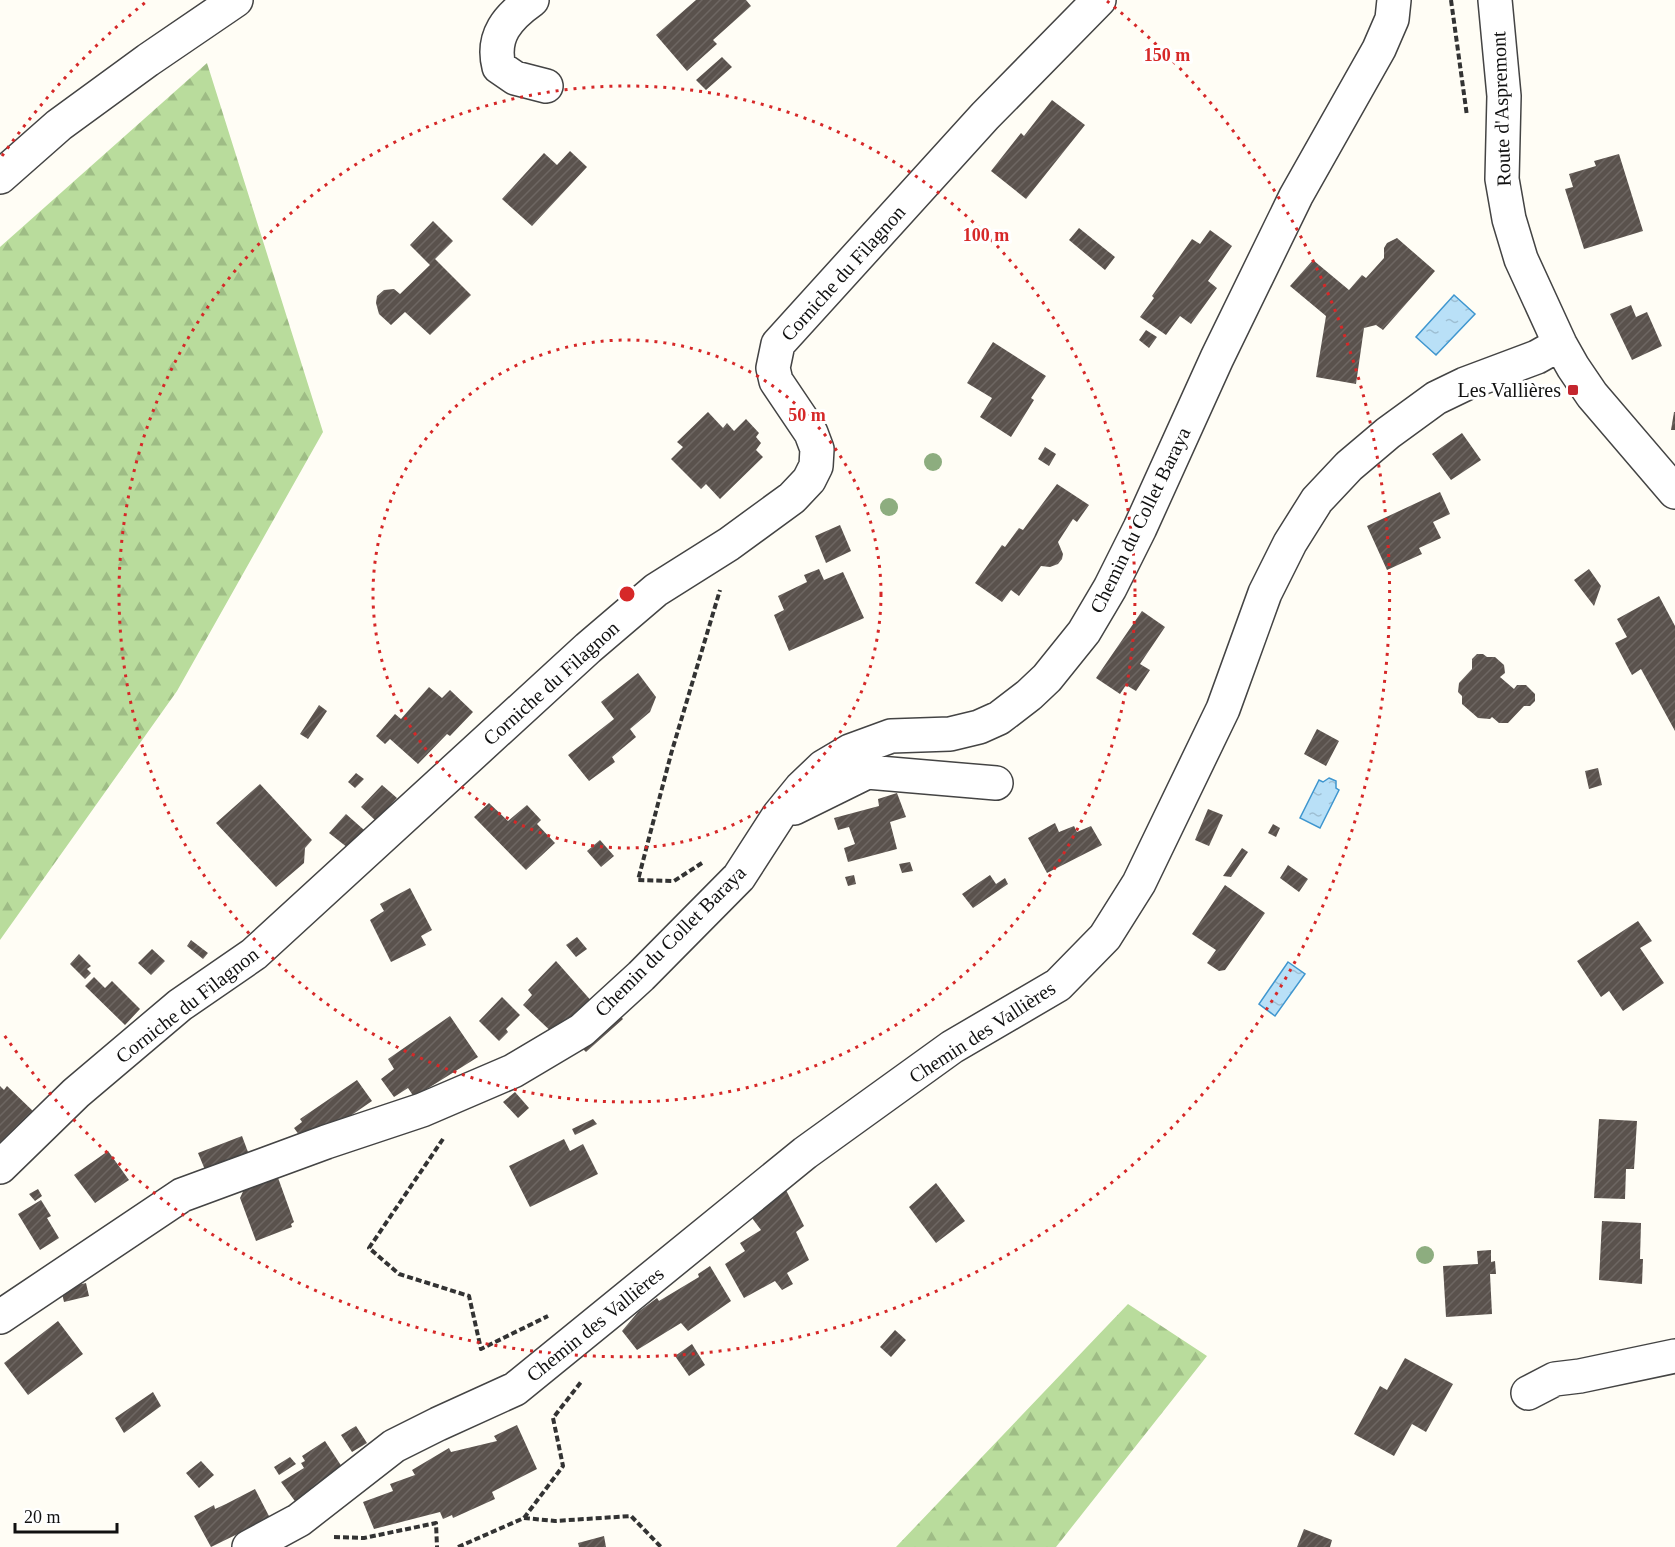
<svg xmlns="http://www.w3.org/2000/svg" width="1675" height="1547" viewBox="0 0 1675 1547" font-family="Georgia,serif">
	<style>
		.forest { fill: url(#forest-firs) }
		.water { fill: url(#water-ripples); stroke: #3f96cf; stroke-width: 1.5 }
		.building { fill: url(#building-hatch) }
		.lines { fill: none; stroke-linecap: round; stroke-linejoin: round }
		.minor-casing { stroke: #444; stroke-width: 36 }
		.path { stroke: #333; stroke-width: 4; stroke-dasharray: 6 3; stroke-linecap: butt }
		.minor { stroke: #fff; stroke-width: 33 }
		.tree { fill: #8dad7f }
		.ring { fill: none; stroke: #d62828; stroke-width: 3; stroke-dasharray: 3 6 }
		.poi-dot { fill: #c4262e; stroke: #fff; stroke-width: 2 }
		.labels { text-anchor: middle; dominant-baseline: central; stroke-width: 6; stroke-linejoin: round; paint-order: stroke }
		.street-label { font-size: 20px; fill: #111; stroke: #fff }
		.poi-label { font-size: 20px; fill: #111; stroke: #fff; text-anchor: end }
		.centre { fill: #d62828; stroke: #fff; stroke-width: 3 }
		.ring-label { font-size: 18px; text-anchor: middle; font-weight: bold; fill: #d62828; stroke: #fff; stroke-width: 6; stroke-linejoin: round; paint-order: stroke }
	</style>
	<defs>
		<pattern id="forest-firs" width="22" height="20" patternUnits="userSpaceOnUse" patternTransform="scale(1.5)"><rect width="22" height="20" fill="#b9dc9c"/><path d="M5 1l3.5 6h-7zM16 11l3.5 6h-7z" fill="#9ebc85"/></pattern>
		<pattern id="water-ripples" width="26" height="14" patternUnits="userSpaceOnUse" patternTransform="scale(1.5)"><rect width="26" height="14" fill="#b9e0f7"/><path d="M2 4q2-2 4 0t4 0M15 11q2-2 4 0t4 0" fill="none" stroke="#9ebfd3"/></pattern>
		<pattern id="building-hatch" width="6" height="6" patternUnits="userSpaceOnUse" patternTransform="scale(1.5)"><rect width="6" height="6" fill="#5a524d"/><path d="M-1 1l2-2M0 6l6-6M5 7l2-2" fill="none" stroke="#6d6662"/></pattern>
	</defs>
	<rect width="100%" height="100%" fill="#fffdf5"/>
	<path class="forest" d="M207 63 323 432 177 691 0 940V247Z
		M1128 1304 1207 1356 1056 1547H896Z"/>
	<path class="water" d="M1454 295 1475 314 1436 355 1416 337Z
		M1329 778 1336 781V788L1339 790 1320 828 1300 818 1319 780 1323 782Z
		M1288 962 1305 974 1275 1016 1259 1004Z"/>
	<path class="building" d="M696 0H746L751 6 713 40 717 44 687 71 656 35Z
		M722 57 732 67 706 90 696 80Z
		M1052 100 1085 125 1026 199 991 171 1021 133 1024 136Z
		M570 151 587 167 532 226 502 199 544 153 557 165Z
		M1619 154 1643 231 1584 249 1565 189 1573 187 1569 174 1596 166 1594 161Z
		M433 221 453 241 435 259 471 295 430 335 405 312 391 325 379 314 376 303 377 296 384 290 394 289 400 294 430 265 410 245Z
		M1079 228 1115 257 1105 270 1069 240Z
		M1210 230 1232 246 1208 281 1217 288 1191 324 1180 316 1166 335 1140 317 1154 298 1152 296 1192 239 1200 244Z
		M1397 238 1435 271 1383 330 1376 325 1364 328 1356 384 1316 377 1326 316 1290 286 1313 260 1349 290 1362 275 1366 278 1384 258V248L1387 243Z
		M1631 305 1636 317 1647 312 1662 346 1632 360 1610 314Z
		M1146 330 1157 337 1149 348 1139 340Z
		M993 342 1046 376 1031 398 1034 400 1011 437 980 417 992 398 967 383Z
		M708 412 723 428 727 423 734 431 746 419 759 433 756 437 761 443 756 450 763 457 720 499 706 484 701 489 671 459 683 447 677 442Z
		M1674 412H1675V430H1671Z
		M1462 433 1481 460 1451 480 1432 454Z
		M1045 447 1056 454 1049 466 1038 459Z
		M1057 484 1089 505 1077 522 1073 519 1058 542 1063 554 1062 559 1058 564 1050 567 1041 566 1019 596 1011 590 1002 602 975 583 1002 545 1005 547 1019 528 1023 530Z
		M1440 492 1450 514 1433 522 1441 538 1419 548 1422 554 1387 570 1367 526Z
		M840 525 851 551 826 563 815 536Z
		M819 569 824 580 843 572 864 618 789 651 774 615 784 610 778 596 807 582 804 575Z
		M1589 569 1601 586 1594 606 1574 580Z
		M1659 596 1675 626V731L1641 669 1632 675 1615 643 1627 637 1617 619Z
		M1142 611 1165 627 1140 664 1150 670 1136 691 1126 685 1120 694 1096 678Z
		M1477 654H1483L1487 657H1495L1504 665 1505 673 1500 677 1514 689 1517 685H1526L1535 694V701L1530 706H1524L1508 723H1499L1492 717 1490 719 1478 718 1462 704V696L1458 692 1459 683 1472 669V659Z
		M638 673 656 697 650 712 630 729 636 737 612 757 615 762 589 781 568 755 614 719 601 702Z
		M429 687 442 698 450 690 473 712 450 736 447 734 418 764 390 739 385 744 376 736 395 714 401 719Z
		M319 705 327 711 308 739 300 734Z
		M1317 729 1339 741 1326 766 1304 754Z
		M1598 768 1602 785 1589 789 1585 771Z
		M356 773 364 779 355 788 348 782Z
		M260 784 312 840 305 848 304 863 276 887 216 823Z
		M382 785 397 798 376 821 361 807Z
		M897 793 906 817 890 822 897 849 848 862 844 848 855 844 849 827 838 830 834 818 879 806 878 799Z
		M489 803 508 821 527 805 541 820 537 824 555 843 526 870 474 817Z
		M1208 809 1223 815 1209 846 1195 840Z
		M346 814 372 837 357 855 329 833Z
		M1055 823 1059 832 1074 826 1077 832 1091 826 1102 845 1047 873 1028 838Z
		M1273 824 1280 828 1276 837 1268 833Z
		M600 840 614 856 601 867 587 851Z
		M1242 848 1248 852 1231 877 1223 876Z
		M910 862 913 871 902 873 899 864Z
		M1288 865 1308 879 1299 892 1280 878Z
		M854 875 856 884 848 886 845 877Z
		M990 875 996 884 1005 878 1008 884 973 908 962 894Z
		M1225 885 1265 913 1225 970 1219 971 1207 963 1216 950 1192 934Z
		M410 888 432 930 421 936 426 945 391 962 370 920 384 911 380 904Z
		M1638 921 1652 941 1640 948 1664 983 1623 1011 1609 991 1601 997 1577 961Z
		M577 937 587 949 576 957 566 945Z
		M191 940 208 953 203 959 187 946Z
		M152 949 165 961 151 975 138 963Z
		M79 954 91 966 87 969 91 973 85 979 70 964Z
		M556 961 594 1004 557 1037 523 1005 532 995 528 990Z
		M94 977 105 988 112 981 140 1009 125 1025 85 986Z
		M502 997 520 1015 506 1029 508 1032 499 1041 479 1021Z
		M615 1010 623 1019 586 1052 576 1042Z
		M450 1016 478 1057 414 1097 408 1088 394 1097 381 1079 394 1069 388 1059Z
		M357 1080 372 1101 314 1141 305 1143 294 1128 302 1122 300 1119Z
		M0 1086 4 1090 7 1086 35 1113 0 1148Z
		M515 1092 529 1108 518 1118 503 1102Z
		M593 1119 597 1124 575 1135 572 1129Z
		M1599 1119 1637 1121 1634 1169H1626L1625 1199 1594 1198Z
		M242 1136 251 1160 208 1177 198 1153Z
		M564 1139 570 1151 583 1144 598 1174 530 1207 509 1166Z
		M108 1151 129 1180 95 1203 74 1175Z
		M277 1175 294 1222 291 1224 292 1227 256 1241 240 1198 246 1185Z
		M936 1183 965 1221 936 1243 909 1207Z
		M785 1188 804 1226 796 1232 809 1260 787 1273 793 1284 782 1290 775 1281 744 1298 725 1264 745 1251 740 1243 761 1230 752 1218Z
		M38 1189 42 1196 35 1201 29 1194Z
		M41 1200 51 1216 47 1218 59 1238 40 1250 18 1214Z
		M1602 1221 1641 1223 1640 1259H1643L1642 1284 1599 1280Z
		M1491 1250V1262L1495 1261 1496 1274H1490L1492 1314 1446 1317 1443 1266 1478 1264 1477 1251Z
		M710 1266 731 1301 688 1331 681 1323 637 1350 622 1331 638 1312 657 1298 659 1301 699 1277 698 1274Z
		M86 1283 89 1296 64 1302 61 1289Z
		M58 1321 83 1354 28 1395 4 1363Z
		M895 1330 906 1340 891 1357 880 1347Z
		M692 1344 705 1365 689 1376 675 1356Z
		M1405 1358 1453 1384 1426 1432 1412 1424 1394 1456 1354 1434 1380 1386 1387 1390Z
		M153 1392 161 1406 124 1433 115 1418Z
		M517 1425 537 1469 492 1492 495 1499 453 1518 452 1515 443 1519 440 1512 374 1529 363 1502 393 1491 390 1484 415 1475 412 1470 449 1448 451 1452 497 1441 494 1436Z
		M356 1426 367 1443 352 1452 341 1435Z
		M325 1441 346 1473 297 1504 281 1482 304 1468 301 1463 305 1461 302 1456Z
		M290 1457 296 1464 279 1475 274 1467Z
		M201 1461 214 1475 199 1488 186 1473Z
		M255 1489 270 1518 211 1547 194 1516 214 1505 215 1509 226 1504Z
		M1304 1529 1332 1540 1330 1547H1297Z
		M604 1536 606 1547H579L578 1543Z"/>
	<g class="lines">
		<g class="minor-casing">
			<path id="minor" d="M532 0C508 17 491 36 499 67L515 78 546 86
				M1495 0 1504 96 1502 179 1509 219 1521 259 1560 344 1573 367 1592 395 1675 492
				M0 177 59 125 148 60 236 0
				M794 808 867 772 996 783
				M0 1167 76 1093 180 1005 254 954 588 648 656 590 729 544 792 498 809 480 816 466 817 449 811 433 776 381 773 368 778 344 985 116 1099 0
				M0 1317 182 1195 326 1142 422 1110 513 1071 582 1030 641 976 739 877 779 815 801 788 823 767 850 751 891 736 950 734 979 727 999 718 1029 695 1047 678 1084 632 1110 588 1140 528 1217 358 1296 196 1379 49 1392 19 1394 0
				M1528 1393 1555 1379 1580 1376 1675 1356
				M249 1547 299 1520 394 1446 438 1424 515 1389 805 1153 952 1047 1058 985 1105 937 1139 883 1223 709 1265 593 1290 543 1317 500 1349 466 1388 433 1436 398 1465 384 1537 357 1560 344"/>
		</g>
		<path class="path" d="M1451 0 1467 116
			M702 863 674 881 638 880 671 754 720 590
			M443 1139 369 1248 399 1274 469 1296 481 1349 548 1316
			M524 1518 563 1466 553 1418 581 1382
			M334 1537 364 1538 436 1523 437 1547
			M458 1547 524 1518 555 1521 631 1516 661 1547"/>
		<use href="#minor" class="minor"/>
	</g>
	<g class="tree">
		<circle cx="933" cy="462" r="9"/>
		<circle cx="889" cy="507" r="9"/>
		<circle cx="1425" cy="1255" r="9"/>
	</g>
	<g class="ring">
		<circle cx="627" cy="594" r="254"/>
		<circle cx="627" cy="594" r="508"/>
		<path d="M2 156A763 763 0 0 1 147 1M1107 1A763 763 0 1 1 2 1032"/>
	</g>
	<rect class="poi-dot" x="1567" y="384" width="12" height="12" rx="3"/>
	<g class="labels">
		<g class="street-label">
			<text transform="translate(1501 109) rotate(-92)">Route d'Aspremont</text>
			<text transform="translate(843 273) rotate(-48)">Corniche du Filagnon</text>
			<text transform="translate(1140 520) rotate(-64)">Chemin du Collet Baraya</text>
			<text transform="translate(551 683) rotate(-42)">Corniche du Filagnon</text>
			<text transform="translate(670 941) rotate(-45)">Chemin du Collet Baraya</text>
			<text transform="translate(187 1005) rotate(-38)">Corniche du Filagnon</text>
			<text transform="translate(982 1032) rotate(-33)">Chemin des Vallières</text>
			<text transform="translate(595 1324) rotate(-39)">Chemin des Vallières</text>
		</g>
		<g class="poi-label">
			<text x="1561" y="390">Les Vallières</text>
		</g>
	</g>
	<circle cx="627" cy="594" r="9" class="centre"/>
	<g class="ring-label">
		<text x="1167" y="61">150 m</text>
		<text x="986" y="241">100 m</text>
		<text x="807" y="421">50 m</text>
	</g>
	<path d="M15 1523v9h102v-9" fill="none" stroke="#111111" stroke-width="3"/>
	<text x="24" y="1523" font-size="18" fill="#111111" stroke="#ffffff" stroke-width="4.5" paint-order="stroke">20 m</text>
</svg>
